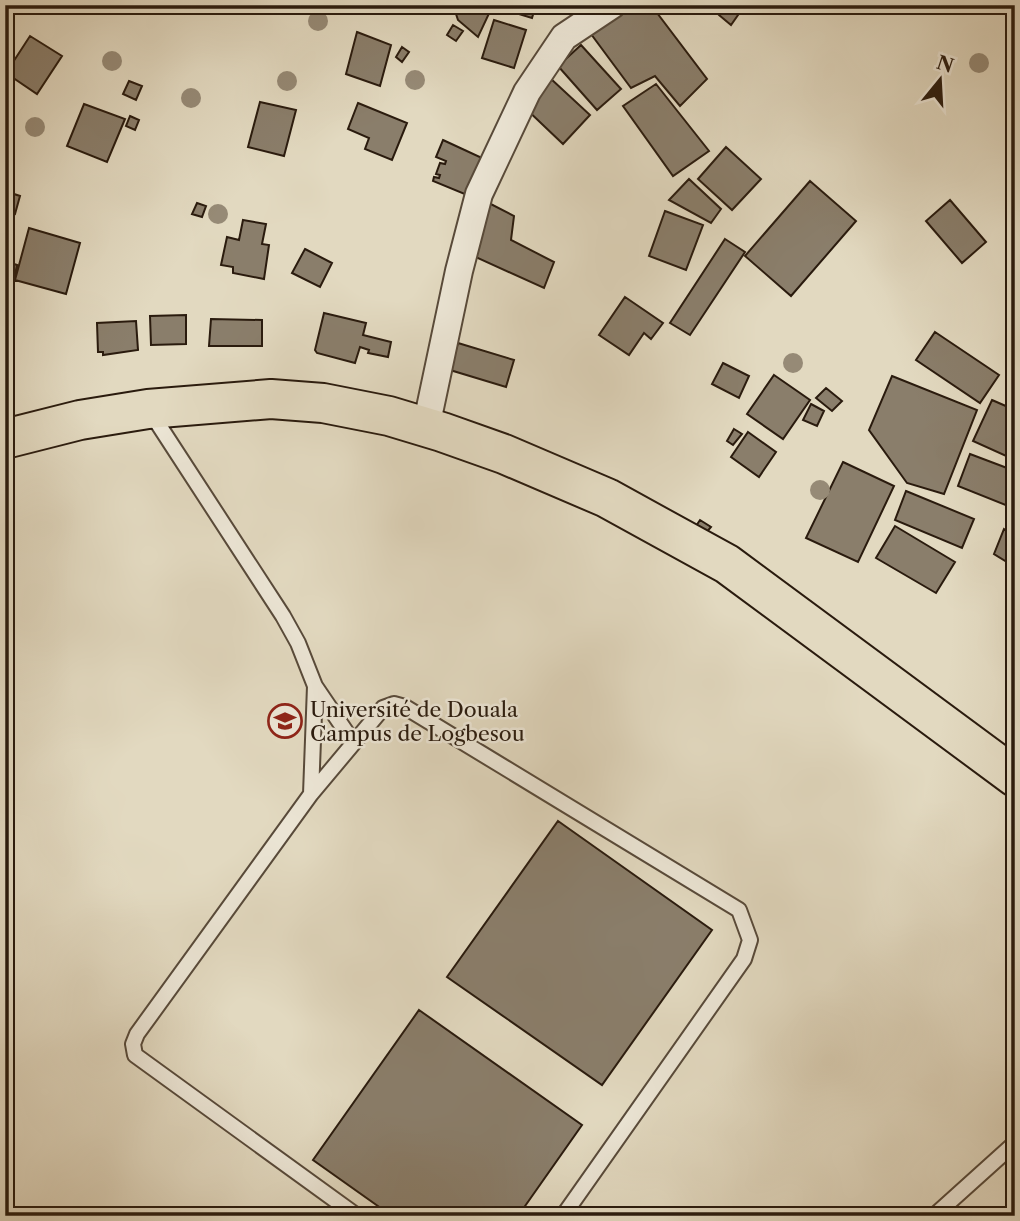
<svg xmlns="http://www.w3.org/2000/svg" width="1020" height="1221" viewBox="0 0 1020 1221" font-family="'Libre Caslon Text',serif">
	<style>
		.building { fill: #8a7e6b; stroke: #2a1b0e; stroke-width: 2 }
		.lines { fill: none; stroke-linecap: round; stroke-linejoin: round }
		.lane-casing { stroke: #584a3a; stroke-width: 18 }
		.street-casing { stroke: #584a3a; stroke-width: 30 }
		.primary-casing { stroke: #2a1b0e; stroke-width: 42 }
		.lane { stroke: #ece6d6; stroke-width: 14 }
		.street { stroke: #ece6d6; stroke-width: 26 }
		.primary { stroke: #e2d9c0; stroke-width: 38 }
		.tree { fill: #968a76 }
		.labels { text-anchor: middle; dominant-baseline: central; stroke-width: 5; stroke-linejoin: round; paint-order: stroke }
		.poi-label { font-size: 21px; fill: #2a1b0e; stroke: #ece6d6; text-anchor: start }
	</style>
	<rect width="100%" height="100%" fill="#e2d9c0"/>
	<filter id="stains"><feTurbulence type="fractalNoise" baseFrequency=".00286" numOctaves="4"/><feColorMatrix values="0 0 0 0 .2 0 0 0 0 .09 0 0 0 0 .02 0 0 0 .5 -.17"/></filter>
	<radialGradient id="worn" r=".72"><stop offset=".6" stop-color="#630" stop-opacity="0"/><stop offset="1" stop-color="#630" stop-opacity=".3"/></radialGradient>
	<path class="building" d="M438 5H493L478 37 458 20 455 11H435Z
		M503 5H536L532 18 502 9Z
		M630 5H651L707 79 680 106 655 76 631 88 591 34Z
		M709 5H745L731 25 719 15 721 11Z
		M494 20 526 30 514 68 482 58Z
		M453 25 463 31 456 41 447 35Z
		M357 32 391 45 380 86 346 74Z
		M30 36 62 56 37 94 6 73Z
		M581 45 621 89 597 110 558 66Z
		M402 47 409 52 402 62 396 57Z
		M550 78 590 115 563 144 523 106Z
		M129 81 142 86 136 100 123 94Z
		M656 84 709 151 673 176 623 106Z
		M260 102 296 110 284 156 248 147Z
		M358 103 407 123 392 160 365 149 369 138 348 129Z
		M84 104 125 119 107 162 67 146Z
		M130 116 139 120 135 130 126 126Z
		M443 140 482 158 467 195 433 181 434 177 439 178 440 175 436 174 440 163 445 164 446 161 436 157Z
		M726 147 761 179 732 210 698 179Z
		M689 179 721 209 711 223 669 200Z
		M810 181 856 221 791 296 745 256Z
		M5 191 20 196 15 214 5 211Z
		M481 199 514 216 511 240 554 262 544 288 469 254Z
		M950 200 986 242 962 263 926 221Z
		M197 203 206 206 202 217 192 214Z
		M665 211 703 225 686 270 649 256Z
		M243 220 266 224 262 244 269 245 264 279 233 273V267L221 265 227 237 239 240Z
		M29 228 80 243 66 294 15 280Z
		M725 239 745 252 690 335 670 323Z
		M305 249 332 263 320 287 292 273Z
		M5 261 17 265 8 311 5 310Z
		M625 297 663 323 651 339 644 333 629 355 599 335Z
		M324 313 366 323 363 335 391 342 388 357 368 353 369 350 360 347 355 363 317 353 315 350Z
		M186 315V344L151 345 150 316Z
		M211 319 262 320V346H209Z
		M136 321 138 350 103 355V352H98L97 323Z
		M935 332 999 375 980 403 916 360Z
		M458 343 514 360 506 387 450 370Z
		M723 363 749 376 739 398 712 384Z
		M774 375 810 400 783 439 747 414Z
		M892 376 977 410 944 494 907 483 869 430Z
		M826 388 842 401 832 411 816 398Z
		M992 400 1015 410V460L973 441Z
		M811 404 824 411 817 426 803 420Z
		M734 429 742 434 733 445 727 441Z
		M748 432 776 452 759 477 731 457Z
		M970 454 1015 471V487L1008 506 958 486Z
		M843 462 894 486 858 562 806 538Z
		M906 491 974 519 962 548 895 520Z
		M700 520 711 527 706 533 696 526Z
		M895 526 955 562 936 593 876 558Z
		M1004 529 1015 536V567L994 554Z
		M558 821 712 930 602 1085 447 977Z
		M419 1010 582 1125 518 1216H392L313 1160Z"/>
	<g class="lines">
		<g class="lane-casing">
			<path id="lane" d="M151 413 283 616 298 643 315 686 353 742
				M311 794 315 686
				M357 1216 135 1055 133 1044 137 1034 311 794 383 708 394 704 405 707 739 910 750 940 744 959 563 1216
				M934 1216 1015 1143"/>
		</g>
		<g class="street-casing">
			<path id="street" d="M426 427 459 271 479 194 527 92 564 37 612 5"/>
		</g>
		<g class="primary-casing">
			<path id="primary" d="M5 439 80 420 148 409 271 399 323 403 389 416 442 432 504 454 607 498 727 564 1015 777"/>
		</g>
		<use href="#lane" class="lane"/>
		<use href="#street" class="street"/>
		<use href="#primary" class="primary"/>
	</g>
	<g class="tree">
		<circle cx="318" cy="21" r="10"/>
		<circle cx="112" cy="61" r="10"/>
		<circle cx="979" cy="63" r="10"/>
		<circle cx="415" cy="80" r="10"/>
		<circle cx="287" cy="81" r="10"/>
		<circle cx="191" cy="98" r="10"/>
		<circle cx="35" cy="127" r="10"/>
		<circle cx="218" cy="214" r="10"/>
		<circle cx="793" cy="363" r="10"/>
		<circle cx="820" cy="490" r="10"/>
	</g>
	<defs>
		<g id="university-ring" transform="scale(1.75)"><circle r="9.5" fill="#ece6d6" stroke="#8f2418" stroke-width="1.5"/><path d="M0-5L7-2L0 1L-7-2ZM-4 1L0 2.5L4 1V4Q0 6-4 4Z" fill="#8f2418"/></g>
	</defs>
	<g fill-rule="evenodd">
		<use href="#university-ring" x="285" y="721"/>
	</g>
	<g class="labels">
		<g class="poi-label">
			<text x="310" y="709">Université de Douala<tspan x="310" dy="24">Campus de Logbesou</tspan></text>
		</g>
	</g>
	<rect width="1020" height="1221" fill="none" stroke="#e2d9c0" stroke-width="28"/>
	<rect x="7" y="7" width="1006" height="1207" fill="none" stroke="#2a1b0e" stroke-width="3.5"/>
	<rect x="14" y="14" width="992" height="1193" fill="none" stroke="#2a1b0e" stroke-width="2"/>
	<g transform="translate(940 80) rotate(18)" stroke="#ece6d6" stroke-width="5" paint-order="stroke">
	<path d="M0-5L12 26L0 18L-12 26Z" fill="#2a1b0e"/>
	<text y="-10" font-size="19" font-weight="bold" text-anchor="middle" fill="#2a1b0e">N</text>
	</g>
	<rect width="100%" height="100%" filter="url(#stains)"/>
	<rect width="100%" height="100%" fill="url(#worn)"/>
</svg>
